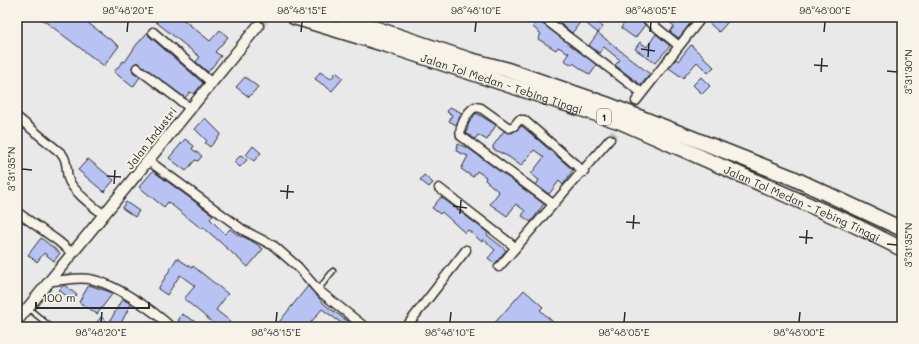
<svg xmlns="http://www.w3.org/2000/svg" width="919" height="344" viewBox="0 0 919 344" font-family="Mali,sans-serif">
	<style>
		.building { fill: #b8c3f4; stroke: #2b2b2b }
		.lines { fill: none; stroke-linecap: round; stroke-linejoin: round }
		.minor-tunnel { stroke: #c4c3c4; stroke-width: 8; stroke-dasharray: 8 4; stroke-linecap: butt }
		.tertiary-tunnel { stroke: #c4c3c4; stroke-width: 10; stroke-dasharray: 10 5; stroke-linecap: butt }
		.service-casing { stroke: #2b2b2b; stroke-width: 7 }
		.minor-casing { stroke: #2b2b2b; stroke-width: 11 }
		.tertiary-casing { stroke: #2b2b2b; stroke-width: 13 }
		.motorway-casing { stroke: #2b2b2b; stroke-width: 17 }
		.service { stroke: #f7f3e8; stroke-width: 4 }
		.minor { stroke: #f7f3e8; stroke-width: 8 }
		.tertiary { stroke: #f7f3e8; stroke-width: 10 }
		.motorway { stroke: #f7f3e8; stroke-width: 14 }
		.ticks { fill: none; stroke: #2b2b2b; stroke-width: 1.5 }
		.labels { text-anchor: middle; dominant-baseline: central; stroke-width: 4; stroke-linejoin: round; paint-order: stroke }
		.shield { fill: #f7f3e8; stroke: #686764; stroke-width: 1 }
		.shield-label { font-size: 10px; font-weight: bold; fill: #2b2b2b }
		.street-label { font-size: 11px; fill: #2b2b2b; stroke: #f7f3e8 }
		.neatline { fill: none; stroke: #2b2b2b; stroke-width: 1.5 }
		.ticks-label { font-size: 10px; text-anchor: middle; fill: #2b2b2b }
	</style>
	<rect width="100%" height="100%" fill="#eae9ea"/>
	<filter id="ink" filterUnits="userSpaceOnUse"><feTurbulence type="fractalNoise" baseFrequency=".025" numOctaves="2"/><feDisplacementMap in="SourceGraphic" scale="8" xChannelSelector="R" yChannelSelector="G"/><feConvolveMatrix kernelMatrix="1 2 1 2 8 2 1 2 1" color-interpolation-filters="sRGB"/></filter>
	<g filter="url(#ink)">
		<path class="building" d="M39 17H80L119 46 104 66Z
			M160 17H180L210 41 220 30 228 37 215 52 221 56 208 72 196 62 200 57 156 22Z
			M527 17H537L539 21 597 65 590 75 573 63 572 65 564 60 569 53 558 47 556 50 538 39 541 34 533 27 535 24Z
			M558 17H591L603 27 598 33 582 20 572 33 556 20Z
			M618 17H639L645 25 635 38 621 28 624 23Z
			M663 17H695L679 38 670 32 674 26Z
			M714 17H732L719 32 709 23Z
			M148 32 149 36 203 83 194 94 190 92 185 98 138 63H135L132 67 133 72 140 77 133 87 114 72 123 61 125 62 137 44Z
			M598 33 650 74 641 85 615 65 620 60 604 47 599 53 589 45Z
			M656 34 670 46 655 63 635 49 640 42 647 47Z
			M691 45 714 67 708 73 697 62 683 78 669 68 676 59 678 61Z
			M320 72 331 79 336 72 343 78 332 91 315 79Z
			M245 77 258 87 249 97 236 87Z
			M701 77 710 86 702 94 693 85Z
			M450 107 462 113 456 125 449 121 452 115 447 112Z
			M476 113 496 125 487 140 478 135 475 139 466 133 469 123Z
			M205 118 221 134 210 147 205 143 207 141 195 129Z
			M522 126 573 170 563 185 559 181 549 194 536 185 539 180 531 174 544 157 534 150 521 166 509 157 493 149V146L504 131 512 133Z
			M185 139 194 146 192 149 202 156 198 161 195 160 186 171 169 158Z
			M458 144 468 148 544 204 531 222 522 216 525 211 516 204 507 216 490 204 499 192 485 180 486 177 477 171 473 177 461 169 468 156 456 151Z
			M253 146 261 153 254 161 246 155Z
			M241 155 247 160 240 167 234 162Z
			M88 159 114 180 104 192 78 170Z
			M153 171 213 215 210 219 225 234 230 229 241 237 242 236 255 243 263 249 248 267 203 227 202 229 168 202 164 207 139 187Z
			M424 175 433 183 429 187 420 180Z
			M441 197 488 233 487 235 506 250 495 264 488 258 495 250 483 239 482 242 468 230 465 233 442 212 440 214 432 208Z
			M126 202 139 211 135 217 122 208Z
			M41 238 60 253 54 261 44 253 37 262 28 255Z
			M177 258 192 268 193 266 228 294 216 310 230 321 226 327H218L184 299 195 286 180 275 167 295 158 289Z
			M64 285 77 295 72 300 59 290Z
			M89 285 113 293 97 314 79 302Z
			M308 286 325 305 356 327H347L322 309 307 327H275Z
			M524 290 543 307 540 310 554 323 550 327H491Z
			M122 299 131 304 119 327H93L101 317 109 323Z
			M182 314 205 327H189L178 321Z"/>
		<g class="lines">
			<path class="minor-tunnel" d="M610 139 636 101"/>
			<path class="tertiary-tunnel" d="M258 26 266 17"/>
			<g class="service-casing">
				<path id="service" d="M318 290 333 271
					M28 308 51 327"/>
			</g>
			<g class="minor-casing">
				<path id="minor" d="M542 17 642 93
					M644 17 679 46
					M153 32 212 83
					M137 68 190 108
					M636 101 702 17
					M17 117 62 154C68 161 66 170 68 178 71 190 94 207 104 215
					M149 161 243 230 274 246 298 267 318 290 365 327
					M439 188 515 247
					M553 204 461 136C458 128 467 112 475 107L481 108 509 128 514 126 519 120H524L584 172
					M17 212 58 241 72 253
					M499 267 610 139
					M49 281C62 281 77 277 89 279 114 283 153 310 171 327
					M406 327 466 250"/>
			</g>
			<g class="tertiary-casing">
				<path id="tertiary" d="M17 321 258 26"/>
			</g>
			<g class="motorway-casing">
				<g id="motorway">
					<path id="s1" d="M294 17 387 45 621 122 852 224 902 249"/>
					<path d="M341 17 470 60 505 69 606 104 793 178 902 229"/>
				</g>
			</g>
			<use href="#service" class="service"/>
			<use href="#minor" class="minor"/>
			<use href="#tertiary" class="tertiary"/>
			<use href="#motorway" class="motorway"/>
		</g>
	</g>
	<path class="ticks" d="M127 32 128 22M301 32 302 22M475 32 476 22M650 32 651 22M824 32 825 22M641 49 655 51M648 57 649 43M814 65 828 66M887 71 897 72M821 72 822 58M22 169 32 170M107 176 121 177M114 184 115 170M280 191 294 192M287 199 288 185M453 206 467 208M460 214 461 200M626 222 640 223M633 229 634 215M799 237 813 238M806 244 807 230M887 244 897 245M101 322 102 312M276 322 277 312M450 322 451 312M624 322 625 312M799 322 800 312"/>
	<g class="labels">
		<rect class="shield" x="597" y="109" width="14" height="16" rx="3"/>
		<g class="shield-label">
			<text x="604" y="117">1</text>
		</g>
		<g class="street-label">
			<text stroke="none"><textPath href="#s1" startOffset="218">Jalan Tol Medan - Tebing Tinggi</textPath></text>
			<text transform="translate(151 138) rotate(-52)">Jalan Industri</text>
			<text stroke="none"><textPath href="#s1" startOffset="542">Jalan Tol Medan - Tebing Tinggi</textPath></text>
		</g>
	</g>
	<rect width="919" height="344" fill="none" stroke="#f7f3e8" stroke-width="44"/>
	<path d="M36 302v6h113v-6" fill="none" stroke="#2b2b2b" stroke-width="2"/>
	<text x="42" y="302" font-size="12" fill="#2b2b2b" stroke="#f7f3e8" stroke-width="3" paint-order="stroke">100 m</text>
	<rect x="22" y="22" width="875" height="300" class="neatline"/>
	<g class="ticks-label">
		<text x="128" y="14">98°48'20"E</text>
		<text x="302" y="14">98°48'15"E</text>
		<text x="476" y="14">98°48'10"E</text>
		<text x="651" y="14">98°48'05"E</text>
		<text x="825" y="14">98°48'00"E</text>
		<text transform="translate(908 72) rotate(-90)" y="4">3°31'30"N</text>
		<text transform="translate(11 169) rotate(-90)" y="4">3°31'35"N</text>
		<text transform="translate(908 245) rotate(-90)" y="4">3°31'35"N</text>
		<text x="101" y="336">98°48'20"E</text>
		<text x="276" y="336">98°48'15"E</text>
		<text x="450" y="336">98°48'10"E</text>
		<text x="624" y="336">98°48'05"E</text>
		<text x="799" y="336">98°48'00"E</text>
	</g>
</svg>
